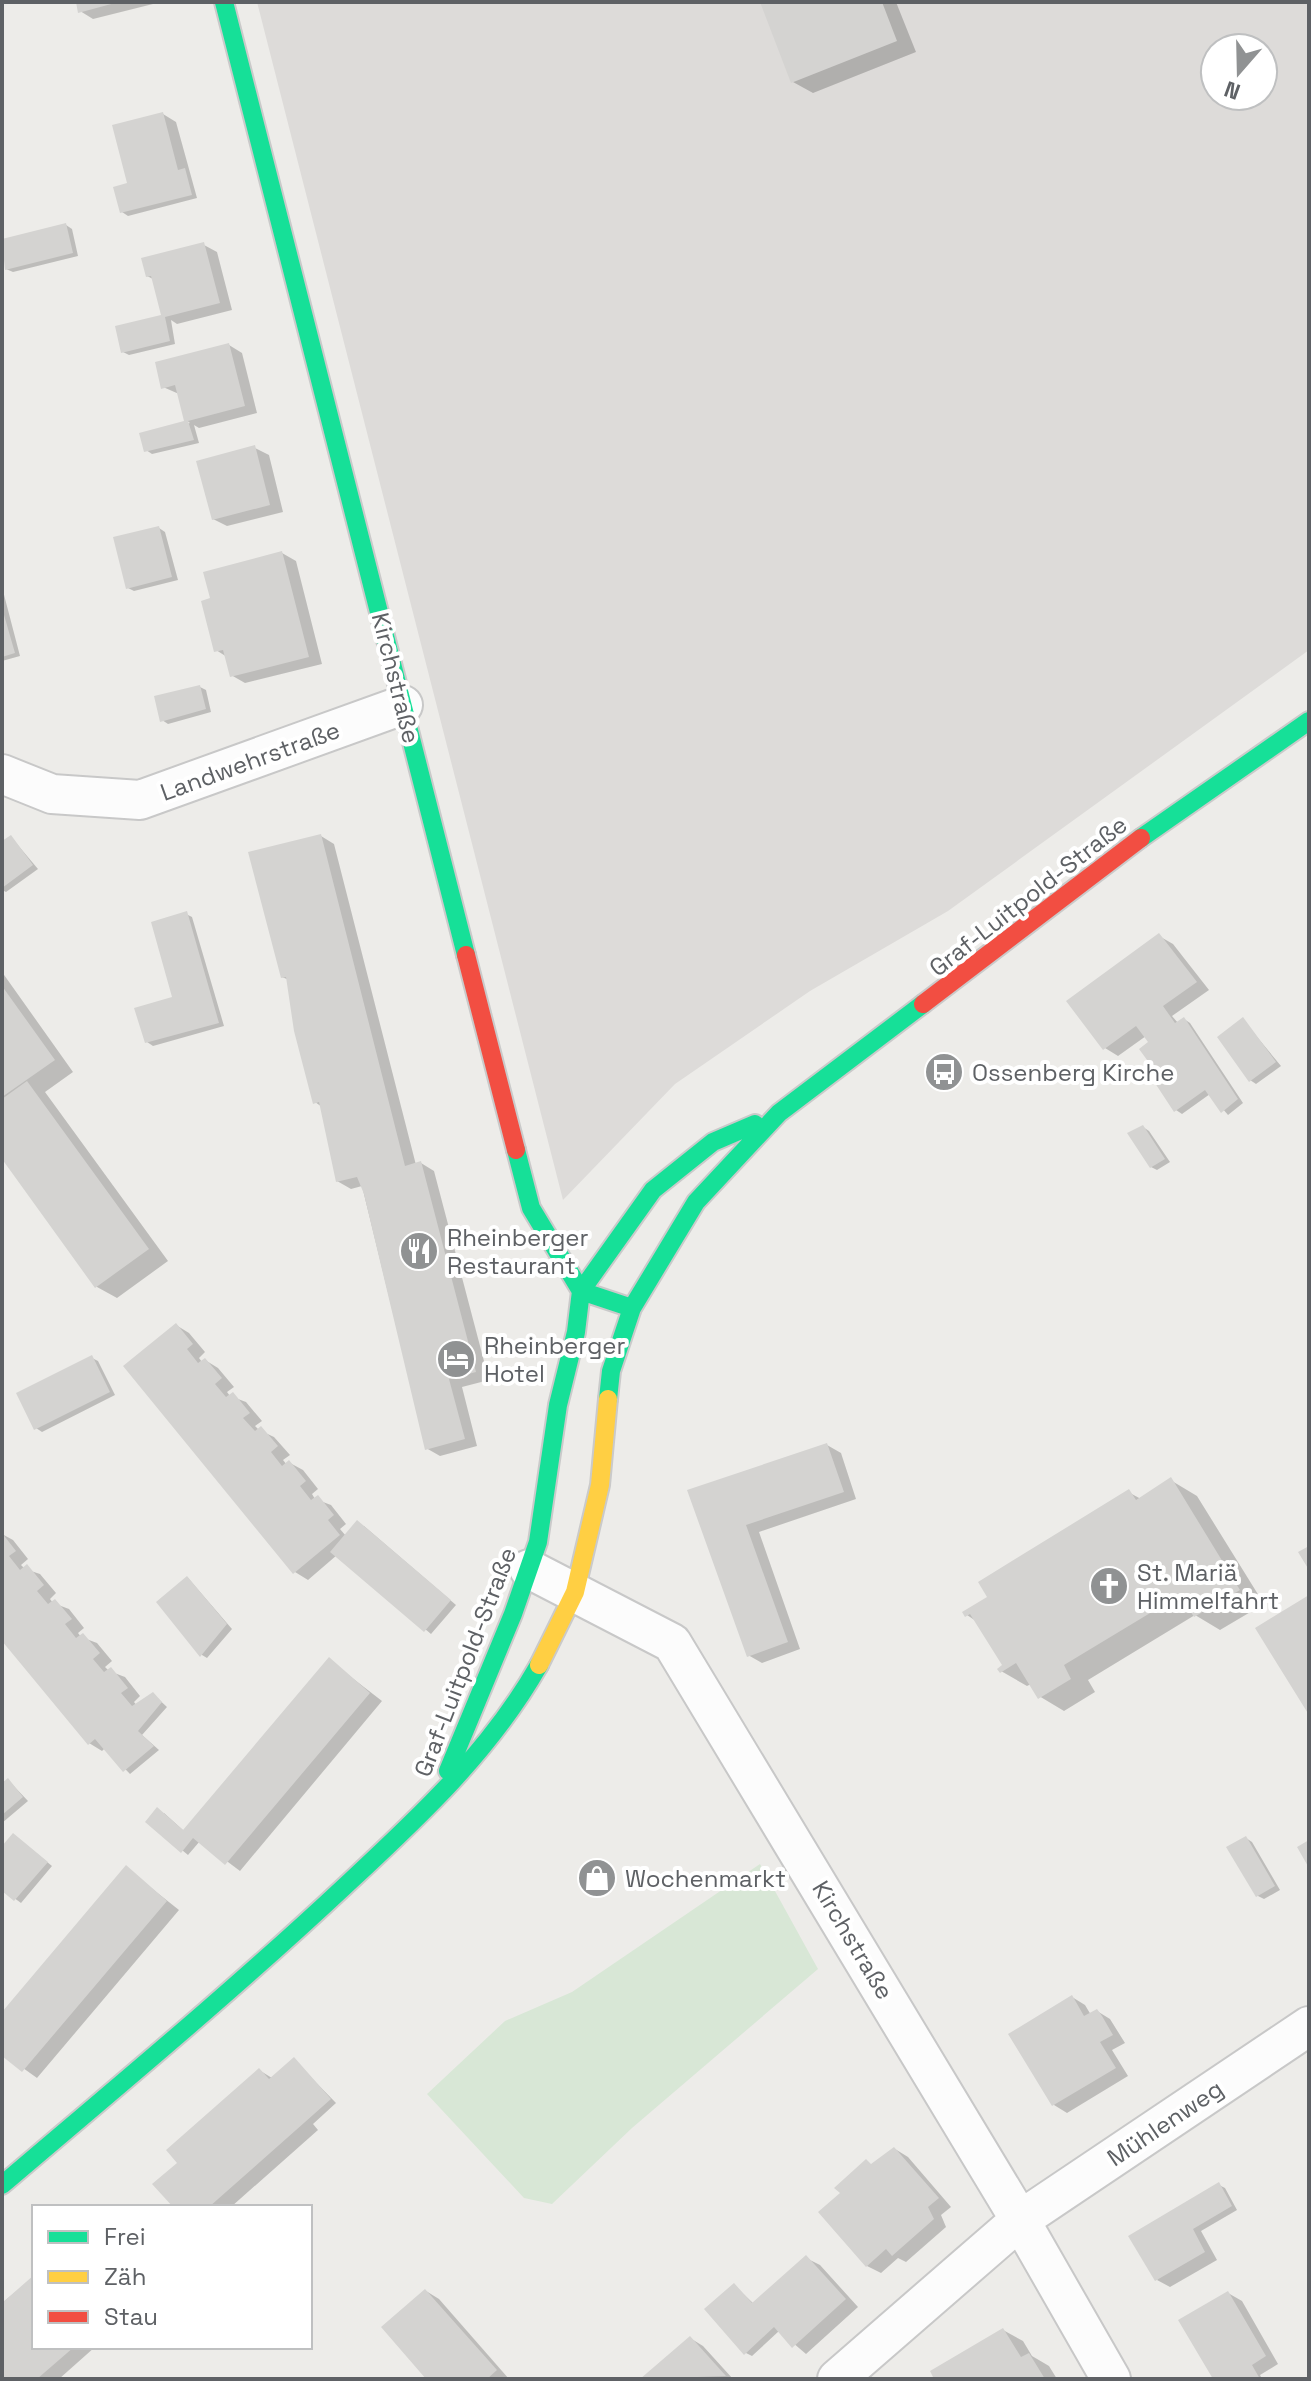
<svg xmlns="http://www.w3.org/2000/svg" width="1311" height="2381" viewBox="0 0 1311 2381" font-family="'Space Grotesk',sans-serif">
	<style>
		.industrial { fill: #dddbd9; fill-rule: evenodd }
		.green { fill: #d8e7d6 }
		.shadow { fill: #0003 }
		.building { fill: #d4d3d1 }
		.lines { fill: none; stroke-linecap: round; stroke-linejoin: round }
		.street-casing { stroke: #c8c8c8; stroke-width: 42 }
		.fast-casing { stroke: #cacaca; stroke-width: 22 }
		.slow-casing { stroke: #cacaca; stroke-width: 22 }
		.jam-casing { stroke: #cacaca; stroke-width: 22 }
		.street { stroke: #fcfcfc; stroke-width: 38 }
		.fast { stroke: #16e098; stroke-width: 18 }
		.slow { stroke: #ffcf43; stroke-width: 18 }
		.jam { stroke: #f24e42; stroke-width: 18 }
		.labels { text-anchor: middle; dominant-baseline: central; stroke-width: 8; stroke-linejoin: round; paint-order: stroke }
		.street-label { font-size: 24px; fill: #5e6165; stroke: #fff }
		.poi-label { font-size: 24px; fill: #5e6165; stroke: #fff; text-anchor: start }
	</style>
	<rect width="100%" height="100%" fill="#edece9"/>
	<path class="industrial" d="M257 2H1309V650L948 911 810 991 675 1084 563 1200ZM1215 48H1263V96H1215Z"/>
	<path class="green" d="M760 1864 818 1969 632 2128 552 2204 524 2198 427 2094 505 2021 572 1992Z"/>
	<path class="shadow" d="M78 2H153V4L93 19 80 11Z
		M762 2H896L916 52 813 93 793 82Z
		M163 114 176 122 197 198 128 216 122 212 129 184Z
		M66 225 72 229 78 256 13 272 6 269 2 241Z
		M204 245 217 252 232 310 177 324 171 320 175 344 129 355 123 352 164 319 153 279 147 276Z
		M229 345 242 353 257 413 199 428 194 425 199 443 152 454 146 450 142 434 190 423 186 420 179 394 163 387Z
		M255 448 269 455 283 512 227 526 213 519Z
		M159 528 165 532 178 580 134 591 128 588Z
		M282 553 296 561 322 664 245 683 231 675 227 657 216 650Z
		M2 587 20 656 2 661Z
		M200 687 206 690 211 712 168 724 162 720Z
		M321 836 334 844 416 1165 421 1163 434 1171 489 1380 462 1387 477 1446 440 1456 426 1448 362 1186 351 1189 337 1181 322 1107 315 1102 289 980 282 977Z
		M11 837 38 869 6 892 2 890V844Z
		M186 914 192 917 224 1026 153 1046 147 1042 174 998Z
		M1159 936 1173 944 1209 990 1172 1016 1178 1023 1184 1019 1190 1023 1243 1103 1228 1115 1210 1094 1182 1114 1176 1110 1146 1036 1118 1056 1105 1048Z
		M2 972 73 1072 45 1092 168 1261 117 1298 97 1287 2 1155Z
		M1243 1020 1281 1066 1256 1084 1250 1080Z
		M1143 1127 1149 1131 1170 1162 1157 1170 1151 1167Z
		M176 1325 189 1333 205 1352 199 1358 202 1362 205 1360 218 1368 234 1387 227 1392 230 1396 246 1402 262 1421 255 1426 259 1430 274 1437 290 1455 283 1460 287 1465 290 1463 303 1470 318 1489 312 1494 315 1499 331 1505 346 1524 340 1529 346 1536 364 1526 456 1605 431 1634 337 1555 308 1580 295 1572 125 1367Z
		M92 1358 98 1361 115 1395 42 1432 36 1428Z
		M827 1445 841 1453 856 1499 759 1532 800 1649 762 1663 748 1655 690 1491Z
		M1172 1481 1197 1496 1264 1604 1220 1630 1195 1615 1088 1680 1095 1692 1064 1711 1039 1696 1031 1684 1027 1686 1001 1671 1004 1666 976 1621 967 1615 1130 1493 1141 1499Z
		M2 1534 13 1540 28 1559 21 1565 25 1569 40 1574 56 1593 50 1599 53 1603 69 1609 84 1628 78 1633 81 1637 97 1643 112 1661 105 1667 109 1671 125 1677 140 1696 134 1702 138 1707 153 1694 167 1707 142 1735 159 1750 130 1774 105 1748 102 1751 89 1743 2 1638Z
		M188 1578 232 1629 207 1658 202 1655Z
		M329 1660 382 1701 240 1871 200 1841 188 1855 148 1822 164 1813 184 1831Z
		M8 1780 28 1801 2 1823V1785Z
		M1246 1838 1252 1842 1280 1890 1264 1899 1258 1896Z
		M19 1839 52 1866 21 1903 2 1889V1849Z
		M126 1868 179 1910 37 2078 2 2053V2015Z
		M1072 1997 1085 2005 1091 2015 1097 2011 1110 2019 1125 2043 1112 2050 1128 2076 1067 2113 1054 2105Z
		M294 2060 336 2103 313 2124 318 2130 231 2207H176L177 2165 259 2070 272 2078Z
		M895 2149 908 2157 951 2207 941 2215 946 2227 906 2262 898 2258 881 2273 867 2266 873 2165Z
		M1219 2185 1225 2188 1237 2210 1201 2231 1217 2260 1170 2287 1157 2280Z
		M806 2258 820 2265 858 2307 806 2354 779 2331 752 2356 746 2353 734 2285 754 2304Z
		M34 2277V2347H95L59 2379H2V2303Z
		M426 2291 439 2299 509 2379H429Z
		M1228 2293 1242 2301 1278 2364 1260 2375 1262 2379H1215Z
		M1003 2330 1023 2341 1032 2356 1049 2366 1057 2379H937Z
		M690 2338 703 2346 733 2379H643Z"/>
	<path class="building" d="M76 2H115V3L78 13Z
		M760 2H882L897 41 791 83Z
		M163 112 178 170 185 168 192 195 120 213 113 187 127 183 112 125Z
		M66 223 73 253 5 270 2 239Z
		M204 242 220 303 165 317 170 341 121 353 115 326 161 315 151 276 146 277 141 258Z
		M229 343 245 406 188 421 194 440 144 452 139 433 184 421 175 385 161 389 155 362Z
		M255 445 270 505 212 520 196 461Z
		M159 526 172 577 126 589 113 537Z
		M282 551 309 657 230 677 223 650 214 652 201 601 210 598 203 572Z
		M2 608 15 653 2 657Z
		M200 685 206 709 160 722 154 696Z
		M321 834 405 1166 421 1161 476 1372 449 1379 465 1439 425 1450 364 1194 357 1177 336 1182 319 1102 313 1104 294 1031 286 977 281 978 248 852Z
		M11 835 33 865 2 888V841Z
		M187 911 219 1023 145 1043 134 1008 172 997 151 922Z
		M1159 933 1197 982 1163 1006 1175 1023 1184 1017 1238 1099 1221 1113 1205 1090 1174 1112 1155 1083 1161 1079 1139 1049 1148 1042 1136 1026 1103 1050 1066 1001Z
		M2 986 55 1060 2 1097Z
		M1243 1017 1276 1062 1249 1082 1217 1037Z
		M27 1081 149 1249 95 1288 2 1159V1099Z
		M1143 1125 1165 1159 1150 1168 1127 1133Z
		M176 1323 193 1344 187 1349 198 1363 205 1358 222 1378 215 1384 226 1397 233 1392 250 1413 243 1418 255 1431 261 1426 278 1446 271 1452 282 1466 289 1460 306 1481 300 1486 311 1500 318 1495 334 1515 328 1520 340 1535 293 1574 123 1366Z
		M92 1355 110 1392 34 1430 16 1393Z
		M827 1443 844 1492 746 1525 788 1642 747 1657 687 1490Z
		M1171 1477 1240 1590 1194 1617 1180 1595 1064 1665 1071 1679 1038 1699 1016 1663 1000 1673 997 1669 1002 1665 970 1614 965 1617 962 1612 987 1597 978 1582 1129 1489 1136 1500Z
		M357 1520 451 1600 424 1632 330 1552Z
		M2 1533 16 1551 9 1556 20 1570 27 1564 44 1585 37 1591 48 1604 55 1599 72 1619 65 1624 76 1638 83 1633 100 1653 93 1659 104 1672 111 1667 128 1688 121 1693 132 1706 153 1692 162 1702 138 1731 154 1746 123 1772 95 1739 88 1745 2 1641Z
		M1309 1546V1570L1298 1552Z
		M187 1576 227 1624 200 1657 156 1602Z
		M1309 1595V1715L1255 1628Z
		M329 1657 370 1693 225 1865 193 1838 181 1853 145 1822 157 1807 183 1830Z
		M8 1778 23 1797 2 1815V1783Z
		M13 1833 48 1862 14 1901 2 1891V1846Z
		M1246 1836 1275 1886 1256 1897 1226 1847Z
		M1309 1840V1868L1297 1847Z
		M126 1865 167 1901 22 2072 2 2056V2012Z
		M1072 1995 1084 2016 1097 2009 1102 2016 1113 2035 1100 2042 1116 2068 1052 2106 1008 2034Z
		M294 2057 331 2099 209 2207H173L152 2184 177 2163 166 2150 259 2068 269 2079Z
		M894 2147 939 2198 928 2207 934 2219 892 2256 886 2249 866 2267 818 2212 840 2193 834 2188 866 2159 871 2164Z
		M1219 2182 1232 2206 1193 2229 1205 2252 1155 2281 1128 2236Z
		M806 2255 846 2299 792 2348 774 2327 744 2355 704 2309 734 2283 752 2303Z
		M34 2275V2347H74L37 2379H2V2303Z
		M425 2289 497 2370 487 2379H426L381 2327Z
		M1228 2291 1266 2356 1252 2365 1260 2379H1213L1178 2320Z
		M1003 2328 1021 2357 1029 2353 1045 2379H934L930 2371Z
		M690 2336 726 2376 640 2379Z"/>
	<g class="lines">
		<g class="street-casing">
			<path id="street" d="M2 774 52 794 140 800 403 705
				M529 1569 672 1643 1020 2220 1111 2379
				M837 2379 1020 2220 1309 2026"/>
		</g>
		<g class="fast-casing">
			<path id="fast" d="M224 2 466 955
				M1141 838 1309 721
				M516 1150 531 1208 581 1291 632 1308
				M608 1399 611 1371 632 1308 696 1202 779 1113 923 1004
				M448 1771 513 1614 538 1542 558 1405 576 1332 581 1291 653 1190 713 1142 755 1124
				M2 2185C117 2087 234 1990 344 1887 417 1819 489 1753 539 1665"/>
		</g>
		<g class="slow-casing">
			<path id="slow" d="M539 1665 575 1592 600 1485 608 1399"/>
		</g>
		<g class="jam-casing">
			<path id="jam" d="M466 955 516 1150
				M923 1004 1141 838"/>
		</g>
		<use href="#street" class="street"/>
		<use href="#fast" class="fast"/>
		<use href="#slow" class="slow"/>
		<use href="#jam" class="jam"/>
	</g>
	<defs>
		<g id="bus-disc" transform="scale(2)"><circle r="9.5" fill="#909293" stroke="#fff"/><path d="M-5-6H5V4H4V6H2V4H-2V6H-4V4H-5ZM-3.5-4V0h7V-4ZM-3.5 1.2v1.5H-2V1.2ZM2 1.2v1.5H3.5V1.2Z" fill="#fff"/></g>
		<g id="restaurant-disc" transform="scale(2)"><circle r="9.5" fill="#909293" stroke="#fff"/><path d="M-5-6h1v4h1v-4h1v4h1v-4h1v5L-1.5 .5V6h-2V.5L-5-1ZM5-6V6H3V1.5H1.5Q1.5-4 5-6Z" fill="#fff"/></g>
		<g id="hotel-disc" transform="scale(2)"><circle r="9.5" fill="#909293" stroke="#fff"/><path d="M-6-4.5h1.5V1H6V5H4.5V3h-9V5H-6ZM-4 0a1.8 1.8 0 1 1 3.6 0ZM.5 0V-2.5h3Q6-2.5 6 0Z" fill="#fff"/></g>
		<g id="church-disc" transform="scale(2)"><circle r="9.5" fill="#909293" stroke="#fff"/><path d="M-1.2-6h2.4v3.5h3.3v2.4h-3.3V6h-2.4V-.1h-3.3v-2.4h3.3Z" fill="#fff"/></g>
		<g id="shop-disc" transform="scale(2)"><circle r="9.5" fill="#909293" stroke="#fff"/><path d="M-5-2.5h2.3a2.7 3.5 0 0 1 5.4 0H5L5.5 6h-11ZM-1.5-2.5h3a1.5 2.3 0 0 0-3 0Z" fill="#fff"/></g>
	</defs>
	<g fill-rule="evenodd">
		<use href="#bus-disc" x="944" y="1072"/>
		<use href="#restaurant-disc" x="419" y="1251"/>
		<use href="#hotel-disc" x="456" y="1359"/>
		<use href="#church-disc" x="1109" y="1586"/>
		<use href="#shop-disc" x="597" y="1878"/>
	</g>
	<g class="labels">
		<g class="street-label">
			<text transform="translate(396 678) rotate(76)">Kirchstraße</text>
			<text transform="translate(250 761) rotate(-20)">Landwehrstraße</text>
			<text transform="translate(1028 896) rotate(-38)">Graf-Luitpold-Straße</text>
			<text transform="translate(465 1662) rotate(-69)">Graf-Luitpold-Straße</text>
			<text transform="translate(853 1940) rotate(59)">Kirchstraße</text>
			<text transform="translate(1165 2123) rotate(-34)">Mühlenweg</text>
		</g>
		<g class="poi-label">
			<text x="972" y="1072">Ossenberg Kirche</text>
			<text x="447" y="1237">Rheinberger<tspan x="447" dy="28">Restaurant</tspan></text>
			<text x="484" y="1345">Rheinberger<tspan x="484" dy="28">Hotel</tspan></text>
			<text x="1137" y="1572">St. Mariä<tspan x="1137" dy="28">Himmelfahrt</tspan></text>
			<text x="625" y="1878">Wochenmarkt</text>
		</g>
	</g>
	<rect width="1311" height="2381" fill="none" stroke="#5e6165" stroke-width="8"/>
	<rect x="32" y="2205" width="280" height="144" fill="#ffffff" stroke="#bfc0c1" stroke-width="2"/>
	<rect x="48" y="2231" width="40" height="12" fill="#16e098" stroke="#bfc0c1" stroke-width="2"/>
	<text x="104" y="2245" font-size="24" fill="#5e6165">Frei</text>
	<rect x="48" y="2271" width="40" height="12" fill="#ffcf43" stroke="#bfc0c1" stroke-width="2"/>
	<text x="104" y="2285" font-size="24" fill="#5e6165">Zäh</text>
	<rect x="48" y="2311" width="40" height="12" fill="#f24e42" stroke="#bfc0c1" stroke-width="2"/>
	<text x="104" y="2325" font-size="24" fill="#5e6165">Stau</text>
	<g transform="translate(1239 72) rotate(200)"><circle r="38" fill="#ffffff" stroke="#bfc0c1" stroke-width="2"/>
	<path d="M0-6L14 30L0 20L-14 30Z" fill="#909293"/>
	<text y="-12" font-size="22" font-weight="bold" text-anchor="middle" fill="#5e6165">N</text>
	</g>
</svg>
